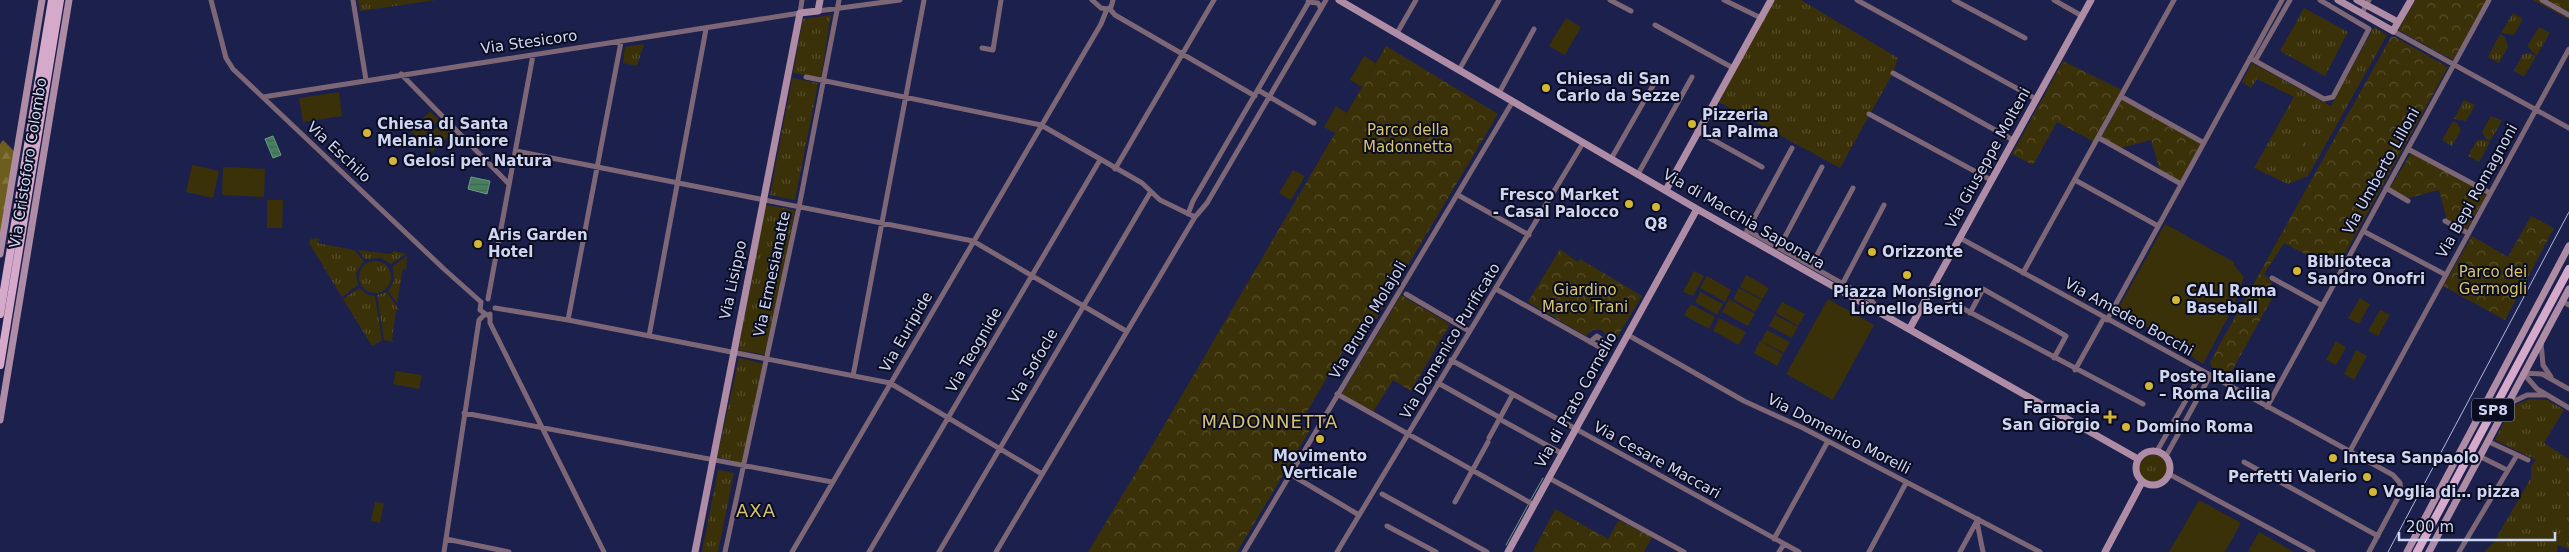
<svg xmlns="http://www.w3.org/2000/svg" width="2569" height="552" viewBox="0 0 2569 552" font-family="'DejaVu Sans',sans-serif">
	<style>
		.grass { fill: url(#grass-tufts) }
		.forest { fill: url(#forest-firs) }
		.park { fill: url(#park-crowns) }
		.pitch { fill: #3b3108 }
		.water { fill: url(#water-rules); stroke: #6e9a88 }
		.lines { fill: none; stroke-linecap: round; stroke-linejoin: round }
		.stream { stroke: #6e9a88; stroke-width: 1 }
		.street { stroke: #7d6777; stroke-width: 5 }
		.secondary { stroke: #af8ca6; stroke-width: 7 }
		.primary { stroke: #d5a9ca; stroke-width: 8 }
		.rail { stroke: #b2b8d7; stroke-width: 1 }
		.poi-dot { fill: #d3b635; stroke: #0a0c20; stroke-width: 2 }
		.labels { text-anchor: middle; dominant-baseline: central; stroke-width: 4; stroke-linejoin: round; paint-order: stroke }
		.shield { fill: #0a0c20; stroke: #9499b3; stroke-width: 1 }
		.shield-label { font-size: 14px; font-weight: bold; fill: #cfd6f2 }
		.street-label { font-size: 15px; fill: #cfd6f2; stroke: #0a0c20 }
		.poi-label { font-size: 15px; font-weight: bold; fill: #cfd6f2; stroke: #0a0c20; text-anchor: start }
		.park-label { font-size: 15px; fill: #dcc56a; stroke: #0a0c20 }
		.quarter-label { font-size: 18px; letter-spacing: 1px; fill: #d4c174; stroke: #0a0c20 }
	</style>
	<defs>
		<pattern id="grass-tufts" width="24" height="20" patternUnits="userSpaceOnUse" patternTransform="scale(1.25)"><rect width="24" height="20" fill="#3b3108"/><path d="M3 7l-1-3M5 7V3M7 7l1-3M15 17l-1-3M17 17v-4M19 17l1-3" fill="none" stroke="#564e2c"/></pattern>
		<pattern id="forest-firs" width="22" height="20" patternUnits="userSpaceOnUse" patternTransform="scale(1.25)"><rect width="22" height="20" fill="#6d5e1d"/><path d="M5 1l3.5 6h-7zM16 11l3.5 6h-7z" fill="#81743e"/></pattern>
		<pattern id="park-crowns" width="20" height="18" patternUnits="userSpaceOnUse" patternTransform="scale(1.25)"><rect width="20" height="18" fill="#3b3108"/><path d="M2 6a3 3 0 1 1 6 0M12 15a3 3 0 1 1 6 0" fill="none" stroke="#564e2c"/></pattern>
		<pattern id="water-rules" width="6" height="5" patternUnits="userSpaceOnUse" patternTransform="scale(1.25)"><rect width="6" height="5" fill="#44805b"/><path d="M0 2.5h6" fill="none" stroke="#426654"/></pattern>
	</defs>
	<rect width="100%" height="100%" fill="#1c204c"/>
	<path class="grass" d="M358 0H436L360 11Z
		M1771 0H1801L1898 58 1893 73 1840 168 1715 100Z
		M2304 8 2348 32 2325 76 2280 51Z
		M2513 13 2523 19 2514 35 2501 33Z
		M831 15 821 78 793 73 803 19Z
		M2374 27 2387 35 2308 176 2288 184 2254 168 2294 97 2257 79 2251 88 2242 82 2252 63 2331 106Z
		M2539 27 2550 33 2537 55 2532 52 2528 45Z
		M2500 34 2505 37 2508 47 2499 63 2488 57Z
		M644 44 637 66 623 63 625 47Z
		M2531 53 2536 56 2524 77 2514 71 2523 54Z
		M792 78 818 83 795 200 770 195Z
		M2464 100 2475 105 2466 121 2454 119Z
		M2491 116 2502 121 2490 141 2486 139 2482 132Z
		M2453 121 2457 123 2461 130 2452 146 2442 140Z
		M2477 140H2485L2490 142 2479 162 2468 156Z
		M766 205 795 210 767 355 738 350Z
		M320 238 317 243 354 250 364 261 356 273 358 285 342 297 309 243 311 239Z
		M358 250 390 254 394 251 406 254 391 264 381 258 365 259Z
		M407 256 406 271 403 267 397 303 388 291 394 281 393 266Z
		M359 277a16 16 0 1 1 32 0a16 16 0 1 1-32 0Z
		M359 288 368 295 375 296 382 340 372 346 343 299Z
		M387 292 399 310H396L392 340 394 342 384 340 377 295Z
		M739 358 764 364 742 463 717 457Z
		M2530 399 2548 400 2564 410 2544 443 2569 459V549L2558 545 2557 552H2484L2494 542 2531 478V466L2536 460 2495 440 2512 406Z
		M2139 469a14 14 0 1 1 28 0a14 14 0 1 1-28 0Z
		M718 470 734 473 718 552H702Z"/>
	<path class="forest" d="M3 140 15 152 0 238V144Z"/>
	<path class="park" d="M2415 0H2487L2453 60 2398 30Z
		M2533 0H2569V19Z
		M2391 37H2395L2448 67 2336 270 2284 243 2264 274 2272 283 2270 289 2275 293 2228 378 2212 368 2210 362Z
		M1386 46 1498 114 1358 349H1345L1341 354 1302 420 1301 425 1310 430 1237 552H1088L1161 431Z
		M2063 61 2122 90 2094 142 2057 122 2033 165 2012 154Z
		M2122 99 2201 143 2180 182 2160 171 2151 140 2121 148 2101 138Z
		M2411 153 2487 194 2467 229 2447 221 2439 190 2409 198 2390 188Z
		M2531 216 2554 228 2505 320 2443 286 2472 236 2508 257Z
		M1560 249 1578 262 1580 259 1642 296 1613 344 1602 330H1592L1586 336 1528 302Z
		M1401 295 1450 324 1411 391 1393 380 1373 412 1342 394Z
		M1555 509 1608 539 1619 520 1652 537 1644 552H1533Z"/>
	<path class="pitch" d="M1566 18 1581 27 1565 55 1549 46Z
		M1364 56 1376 63 1362 87 1350 80Z
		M339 92 342 116 303 122 299 98Z
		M1336 106 1347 113 1335 133 1324 127Z
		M2302 106 2320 115 2314 125 2297 115Z
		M430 111 439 120 420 140 411 131Z
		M441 123 452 133 432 152 422 142Z
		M2307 125 2312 128 2287 171 2283 169Z
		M192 165 219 171 213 198 186 192Z
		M223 167 265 169 264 197 222 195Z
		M1293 170 1305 176 1291 200 1279 193Z
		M267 200H283L282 228H267Z
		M2165 224 2234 262V265L2244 277 2233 308 2203 364 2186 353 2185 348 2117 311Z
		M1694 271 1704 276 1693 296 1683 292Z
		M1746 275 1769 288 1762 299 1740 287Z
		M1707 276 1731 290 1725 302 1700 288Z
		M1739 288 1762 300 1755 312 1733 299Z
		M1700 292 1723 304 1717 315 1695 302Z
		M2360 298 2370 304 2359 324 2348 318Z
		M1729 299 1755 314 1748 326 1722 312Z
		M1828 299 1874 325 1833 400 1786 374Z
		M1782 302 1805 314 1798 326 1776 313Z
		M1691 304 1715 317 1709 329 1684 315Z
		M2380 310 2390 315 2378 336 2368 331Z
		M1775 315 1798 327 1792 338 1769 326Z
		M1719 318 1746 332 1739 345 1713 331Z
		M1767 330 1790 342 1784 353 1761 341Z
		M1760 341 1783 354 1777 366 1754 353Z
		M2336 341 2346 347 2336 365 2326 360Z
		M2356 350 2367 356 2354 380 2344 374Z
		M396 371 422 375 419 389 393 384Z
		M2199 500 2241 523 2225 552H2169Z
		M375 502 384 503 380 523 371 521Z
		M2259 532 2294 552H2251L2248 551Z"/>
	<path class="water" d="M273 136 281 155 273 158 265 139Z
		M471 177 490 181 487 194 468 189Z"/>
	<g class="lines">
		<path class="stream" d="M1530 501 1543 478
			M1506 545 1528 505"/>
		<path class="street" d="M211 0 226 58 233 69 444 269 481 302
			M353 0 366 80
			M1092 0 1101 8 1107 9 1111 7 1113 0
			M1610 0 1631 11
			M1724 0 1761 18
			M1857 0 2036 99
			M1954 0 2025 38
			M2054 0 2082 16
			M2542 0 2569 15
			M1308 2 1318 3 1321 9
			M1109 8 1115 15 1255 96
			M818 11 900 0
			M2362 13 2369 0
			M1655 25 1733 68
			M2393 31 2569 128
			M1397 33 1416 0
			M982 48 993 50 1001 0
			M2250 58 2324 99 2333 97 2369 29 2320 0
			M2255 61 2290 0
			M1459 70 1499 0
			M1893 73 2013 140
			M401 74 509 184
			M806 77 1041 125 1142 183 1160 200 1195 217
			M1258 90 1314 123
			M1499 93 1534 29
			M263 97 800 13 802 0
			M2122 97 2204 143
			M1869 114 1991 180
			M1697 131 1762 167
			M2099 138 2181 184
			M2408 149 2490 193
			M516 151 973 241 1126 331
			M1611 159 1655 82
			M1115 169 1214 0
			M1638 174 1692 77
			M2075 180 2158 226
			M2386 188 2408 201
			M1458 195 1529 235
			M1188 214 1193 201 1310 0
			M2445 221 2468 233
			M1747 230 1870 299 1882 313
			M2363 231 2446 275
			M1746 233 1792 148
			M1960 238 2393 475 2400 483 2401 492 2369 552
			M1779 248 1822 167
			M1811 266 1853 188
			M2023 273 2174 0
			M2272 278 2321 305
			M1843 283 1884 205
			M1496 289 1603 349 1606 343 1597 336 1590 342
			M1930 291 2143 404
			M1406 294 1469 331
			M488 299 533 55
			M2562 301 2569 305
			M481 302 480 310 487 315
			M495 308 568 320 890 383 1042 474
			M1970 313 1983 289 2066 336 2054 358
			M490 314V323L604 552
			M568 320 621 42
			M2107 320 2282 0
			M1628 335 1744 401 1803 428 2040 552
			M649 336 706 29
			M2541 343 2543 365 2551 377
			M1451 360 1799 552
			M2075 370 2104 318
			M853 376 924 0
			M1438 383 1497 416
			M2569 389 2542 374 2523 373 2537 389 2569 408
			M1337 394 1534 505
			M2508 404 2527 395H2545
			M2267 407 2489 0
			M464 413 832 482
			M1503 421 1563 454
			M1489 438 1513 394
			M2487 441 2528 460
			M2157 451 2202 372
			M2350 451 2569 49
			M2166 456 2210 376
			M2479 456 2507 470
			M2244 462 2378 536
			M1290 474 1359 515
			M2169 474 2313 552
			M1549 478 1684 552
			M1382 494 1487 552
			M1455 502 1488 442
			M1977 522 1983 552
			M1387 526 1436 552
			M446 539 509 552
			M1774 539 1828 441
			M444 552 479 320 485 314
			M725 552 799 207 839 0
			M792 552 1101 24 1107 9
			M869 552 1100 160
			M939 552 1150 193
			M996 552 1195 217 1207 203 1326 0
			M1244 552 1513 101
			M1337 552 1583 143
			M1779 552 1784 544
			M1869 552 1906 483
			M1960 552 1978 519
			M2459 552 2517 455"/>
		<path class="secondary" d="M1339 0 1697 209 2138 459
			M2338 0 2393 31 2411 0
			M2357 0 2398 22
			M1666 190 1771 0
			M0 254 42 0
			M1910 328 2091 0
			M0 420 69 0
			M2136 468a17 17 0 1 1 34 0a17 17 0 1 1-34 0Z
			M695 552 800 13 818 11 820 0
			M1508 552 1697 209
			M2105 552 2142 482
			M2407 552 2569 246
			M2429 552 2569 289"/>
		<path class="primary" d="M0 314 52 0
			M0 365 60 0
			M2417 552 2569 269"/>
		<path class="rail" d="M2388 552 2569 212"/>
	</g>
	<g class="poi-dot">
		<circle cx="1546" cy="88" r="5"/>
		<circle cx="1692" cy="124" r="5"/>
		<circle cx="367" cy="133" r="5"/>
		<circle cx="393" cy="161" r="5"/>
		<circle cx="1629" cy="204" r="5"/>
		<circle cx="1656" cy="207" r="5"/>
		<circle cx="478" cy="244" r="5"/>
		<circle cx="1872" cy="252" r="5"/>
		<circle cx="2297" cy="271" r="5"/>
		<circle cx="1907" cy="275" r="5"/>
		<circle cx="2176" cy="300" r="5"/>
		<circle cx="2149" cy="386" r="5"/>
		<path d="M2107.5 409.5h5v5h5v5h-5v5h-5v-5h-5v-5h5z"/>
		<circle cx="2126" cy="427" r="5"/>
		<circle cx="1320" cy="439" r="5"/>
		<circle cx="2333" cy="458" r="5"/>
		<circle cx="2367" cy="477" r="5"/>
		<circle cx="2373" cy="492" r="5"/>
	</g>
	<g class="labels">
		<rect class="shield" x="2472" y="398.5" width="42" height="23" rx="4"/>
		<g class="shield-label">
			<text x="2493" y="410">SP8</text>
		</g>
		<g class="street-label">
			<text transform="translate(529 42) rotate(-8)">Via Stesicoro</text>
			<text transform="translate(339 152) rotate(43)">Via Eschilo</text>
			<text transform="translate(1988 158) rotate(-61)">Via Giuseppe Molteni</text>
			<text transform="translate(28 163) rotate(-81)">Via Cristoforo Colombo</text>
			<text transform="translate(2381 171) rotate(-61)">Via Umberto Lilloni</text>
			<text transform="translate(2477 191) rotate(-61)">Via Bepi Romagnoni</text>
			<text transform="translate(1744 219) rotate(30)">Via di Macchia Saponara</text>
			<text transform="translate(772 274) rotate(-78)">Via Ermesianatte</text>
			<text transform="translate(733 280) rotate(-78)">Via Lisippo</text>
			<text transform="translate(2129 317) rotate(29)">Via Amedeo Bocchi</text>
			<text transform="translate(1368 320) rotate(-59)">Via Bruno Molajoli</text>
			<text transform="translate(906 332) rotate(-60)">Via Euripide</text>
			<text transform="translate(1450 341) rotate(-59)">Via Domenico Purificato</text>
			<text transform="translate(974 350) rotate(-60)">Via Teognide</text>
			<text transform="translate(1033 366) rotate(-60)">Via Sofocle</text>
			<text transform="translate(1576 400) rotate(-61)">Via di Prato Cornelio</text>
			<text transform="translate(1839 434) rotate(27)">Via Domenico Morelli</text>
			<text transform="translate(1657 460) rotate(29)">Via Cesare Maccari</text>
		</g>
		<g class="poi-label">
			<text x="1556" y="79">Chiesa di San<tspan x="1556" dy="17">Carlo da Sezze</tspan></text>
			<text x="1702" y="115">Pizzeria<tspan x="1702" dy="17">La Palma</tspan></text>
			<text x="377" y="124">Chiesa di Santa<tspan x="377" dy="17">Melania Juniore</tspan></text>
			<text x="403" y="161">Gelosi per Natura</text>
			<text x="1619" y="195" text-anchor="end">Fresco Market<tspan x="1619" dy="17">- Casal Palocco</tspan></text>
			<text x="1656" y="224" text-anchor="middle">Q8</text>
			<text x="488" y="235">Aris Garden<tspan x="488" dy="17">Hotel</tspan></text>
			<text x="1882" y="252">Orizzonte</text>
			<text x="2307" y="262">Biblioteca<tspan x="2307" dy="17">Sandro Onofri</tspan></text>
			<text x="2186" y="291">CALI Roma<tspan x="2186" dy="17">Baseball</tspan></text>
			<text x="1907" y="292" text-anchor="middle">Piazza Monsignor<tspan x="1907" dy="17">Lionello Berti</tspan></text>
			<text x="2159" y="377">Poste Italiane<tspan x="2159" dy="17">– Roma Acilia</tspan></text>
			<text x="2100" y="408" text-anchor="end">Farmacia<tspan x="2100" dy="17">San Giorgio</tspan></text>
			<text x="2136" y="427">Domino Roma</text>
			<text x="1320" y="456" text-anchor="middle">Movimento<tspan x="1320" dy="17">Verticale</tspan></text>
			<text x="2343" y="458">Intesa Sanpaolo</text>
			<text x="2357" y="477" text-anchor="end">Perfetti Valerio</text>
			<text x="2383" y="492">Voglia di… pizza</text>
		</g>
		<g class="park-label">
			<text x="1408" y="130">Parco della<tspan x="1408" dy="17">Madonnetta</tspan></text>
			<text x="2493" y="272">Parco dei<tspan x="2493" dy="17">Germogli</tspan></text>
			<text x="1585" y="290">Giardino<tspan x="1585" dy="17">Marco Trani</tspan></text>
		</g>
		<g class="quarter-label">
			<text x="1270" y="421">MADONNETTA</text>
			<text x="756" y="510">AXA</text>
		</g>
	</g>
	<path d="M2399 532v8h156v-8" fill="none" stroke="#cfd6f2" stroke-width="2.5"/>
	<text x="2406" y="532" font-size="15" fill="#cfd6f2" stroke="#0a0c20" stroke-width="4" paint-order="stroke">200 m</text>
</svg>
